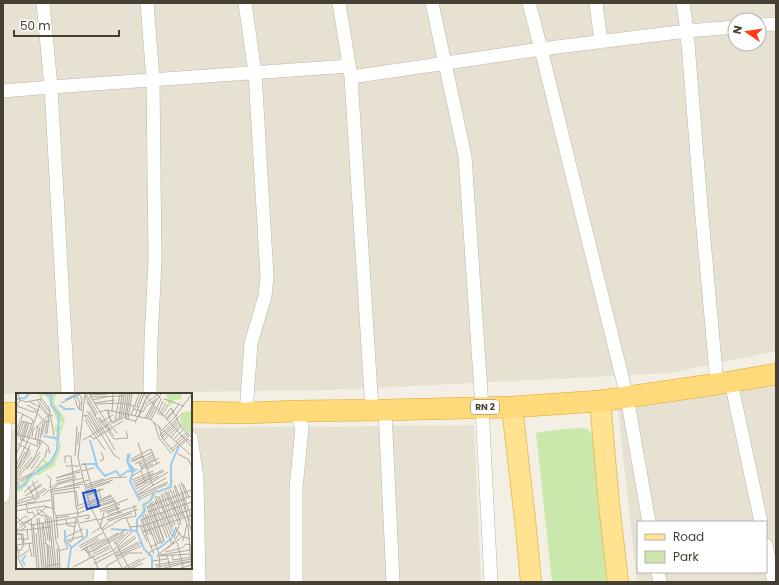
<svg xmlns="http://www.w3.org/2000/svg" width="779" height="585" viewBox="0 0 779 585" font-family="Poppins,sans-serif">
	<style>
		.residential { fill: #e7e1d2; fill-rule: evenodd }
		.green { fill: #cbe8ac }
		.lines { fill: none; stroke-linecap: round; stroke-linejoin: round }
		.minor-casing { stroke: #beb7a7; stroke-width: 14 }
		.primary-casing { stroke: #e6c25f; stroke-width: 22 }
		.trunk-casing { stroke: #e1a530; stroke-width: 22 }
		.minor { stroke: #fff; stroke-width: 13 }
		.primary { stroke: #ffe391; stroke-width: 20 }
		.trunk { stroke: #ffda7a; stroke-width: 21 }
		.labels { text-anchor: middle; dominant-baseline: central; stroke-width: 3; stroke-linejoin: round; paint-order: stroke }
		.shield { fill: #fff; stroke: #7d7971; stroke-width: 1 }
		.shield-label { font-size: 9px; font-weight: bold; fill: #453f34 }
		.inset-river { fill: none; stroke: #9ecdf2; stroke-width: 2 }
		.inset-road { fill: none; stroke: #ada99e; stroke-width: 1 }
		.view { fill: #1d4ed8; fill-opacity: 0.15; stroke: #1d4ed8; stroke-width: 2 }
		.inset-edge { fill: none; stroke: #453f34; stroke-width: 2 }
	</style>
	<rect width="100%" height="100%" fill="#f3efe4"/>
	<path class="residential" d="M3 3H776V351L670 373 333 390 3 394ZM735 20H759V44H735Z
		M776 382V582H637L618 409ZM638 522H766V572H638Z
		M474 425 481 582H3V430H17V568H191V428Z"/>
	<path class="green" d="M578 428 588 429 592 435 597 466 610 582H552L536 433 547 431Z"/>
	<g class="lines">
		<g class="minor-casing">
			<path id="minor" d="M43 3 51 87 68 394
				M147 3 153 80 155 261 151 341 150 394
				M245 3 255 73 267 277 265 296 251 343 246 413
				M339 3 351 77 372 410
				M432 3 465 156 482 407 491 582
				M529 3 541 49 627 397 649 522
				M596 3 601 42
				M683 3 687 31 701 206 717 384
				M759 25 776 24
				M351 77 541 49 687 31 735 27
				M3 91 51 87 349 66
				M731 382 761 522
				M385 410 393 582
				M191 438 197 478 199 582
				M3 496 5 413
				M766 545 774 582
				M658 572 660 582
				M100 582 101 568
				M296 582V488L302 428 296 411"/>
		</g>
		<g class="primary-casing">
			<path id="primary" d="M600 401 609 504 618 582
				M512 407 525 519 531 582"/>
		</g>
		<g class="trunk-casing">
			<path id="trunk" d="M191 412 246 413 296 411 385 410 512 407 600 401 717 384 776 374
				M3 413H17"/>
		</g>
		<use href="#minor" class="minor"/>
		<use href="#primary" class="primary"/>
		<use href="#trunk" class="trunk"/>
	</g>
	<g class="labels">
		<rect class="shield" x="471" y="400" width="28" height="14" rx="3"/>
		<g class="shield-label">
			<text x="485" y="407">RN 2</text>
		</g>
	</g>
	<g transform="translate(16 393)">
		<rect width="176" height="176" fill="#f3efe4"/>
		<path d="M150 1H165L166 6 159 7 153 14ZM176 18V43L166 34 164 25 168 19Z" fill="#cbe8ac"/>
		<path d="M23 1H40L38 10 49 26 43 46 45 54 39 70 41 71 23 82H18L5 98 0 99 2 90 5 93 6 88 21 80V74L29 71 26 66 32 69 41 59V52L37 51H42V46L36 45V42L42 44 38 34H42L38 31 45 33 46 29 42 30 32 5 29 2 24 4ZM156 86 158 89 147 98 141 100 136 108 129 112V120L125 122 127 110 134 107 142 98 150 95Z" fill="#cbe8ac"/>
		<path d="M115 60 113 69 119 76H124L117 79 114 78 110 68 111 61Z" fill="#9ecdf2"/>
		<path class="inset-river" d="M0 6 9 5 13 1M49 7 61 1M43 12 49 16H59M27 43 43 46M74 47 82 76M66 71H79L89 83 100 78 104 83 112 78 118 79M117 79 114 88 124 108M0 96 10 91 12 85 35 69 41 57 43 21 35 12V2L28 1M141 99 155 94V71L163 53M127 111 129 118 121 127V138L128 156 136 164V175M128 112 134 108 138 100M95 136 121 138M49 137V146L55 154M142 156 156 145 160 134M9 172 6 167 10 162M52 175 55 155 71 143V136"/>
		<path class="inset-road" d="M2 1 4 7 10 9 25 6M63 1 66 6 65 17M69 1 62 65 74 113 106 175M70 1 82 21M73 1 89 27M114 1 110 26 120 28M128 1 176 54M60 2 64 10 63 17M73 2 92 1M58 3 62 15 66 18M69 3 80 22 78 23M24 4 33 15 38 42M74 4 107 3M23 6 34 19M148 6 168 13M4 7 1 13 17 19 19 18 28 28M21 7 33 22 37 23M76 7 90 4M14 9 24 14 33 24 31 41M71 9 99 57M45 10 64 1M78 10 99 7M79 11 106 10 123 14M129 11 142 1M138 11 145 1M11 12 23 18M121 12 126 1M118 16 127 19 130 13 138 8M91 17 95 30 105 24 108 1M0 18 16 26 17 30M71 18 98 62 104 66M73 18 87 40M93 18V24L98 31M83 19 91 17 134 26 176 63M96 19 97 1M141 21 147 8M115 22 123 1M143 22 150 10M160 22 176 1M67 23 71 22 84 42M69 23 82 43M119 23 128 1M145 23 152 12M83 24 98 43M123 24 130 5 135 1M148 24 155 15 166 35 176 45M82 25 98 46M103 25 106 1M129 25 140 5M131 25 138 12M109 26 112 1M112 26 116 1M133 26 139 14M150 26 158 17M69 27 77 40M88 27 95 38M90 27 101 40M99 27 104 1M135 27 145 6 140 1M151 27 163 11M10 29 4 46 23 54M84 29 97 22M99 29 107 25 110 1M138 29 143 45 156 61M119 30 132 1M143 33 146 45 158 59M147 36 161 22M0 38 7 21M77 40 89 57M0 41 26 48 32 53 34 61M29 41 31 28M26 42 29 28H34M144 42 167 20M74 43 93 31M0 44 6 28 16 31M2 44 8 28M11 44 16 30M16 44 17 37 33 22M145 44 162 27M155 44 165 33M146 45 163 29M98 46 112 45 110 38M158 46 168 36M6 47 11 30M19 47 22 33M67 47 74 43 78 46 107 28M148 47 164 31M7 48 13 30M160 48 170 40M0 50 12 56M122 50 137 93M21 52 24 34M23 52 27 29M61 52 63 39M164 53 172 46 176 50M155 56 172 41M156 58 173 43M162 61 172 66 176 74M0 62 6 47M55 63 60 113M59 63 61 33M8 66 14 52M115 66 135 56 141 71M84 68 88 66 85 59M115 68 126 63M116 69 137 59M49 70V63H55M119 71 137 62M124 71 138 64M65 72 69 71 79 104M0 73 13 45 24 11M50 73H63M125 73 139 66M2 75 14 56M125 75 143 65M11 76 24 59M15 76 24 63M126 76 137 71M131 76 144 69M0 78 9 59M65 78 78 75M125 78 130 91M0 81 15 59M31 82 35 86 34 95M0 84 16 64M115 84 126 77 123 69M40 85 64 79M40 85 64 77M1 86 18 65 26 48M116 87 137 78M40 88 60 83M117 89 138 80M165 89 171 105M0 91 16 81M118 91 147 77M163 91 176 126M167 91 173 104M69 92 88 86M159 92 174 128M3 93 0 88 16 80 29 64 31 56M12 93 18 105M119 93 136 84M158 93 171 131 167 148M48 94 73 87M70 94 95 85 111 84M119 94 148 78M34 95 42 90 60 85M71 95 97 87M120 96 143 83M154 96 165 124M35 97 40 148 43 155M35 97 43 91 67 85M71 97 94 89M157 97 167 124M165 97 175 137M15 98 25 91M150 98 164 128M152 98 165 130 163 132M8 99 22 88M34 99 64 94M121 99 152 79M149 99 163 132M72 100 85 96M147 100 159 132M122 101 150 85M145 101 157 134M72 102 88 96M122 102 152 89M9 103 26 92M18 103 29 95M27 103 33 97 67 91M139 103 144 115M141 103 157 139M143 103 155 134M123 104 151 91M19 105 31 96M124 106 141 98M139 107 156 151M0 109 12 104H17M73 109 85 104 82 97M81 109 96 103M0 111 20 105M136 111 148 148M138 111 151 145M0 113 35 107M74 113 97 105 103 120M133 113 146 151M130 114 176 97M131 114 144 150M11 115 10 110 18 109 23 104 16 88M37 115 40 123 62 120 60 113 73 109M38 115 37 101 60 98 62 112M75 115 98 107M21 116 22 121 31 124 34 149M23 116 33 124 38 175M62 116 95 102M11 117 12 120 17 119 19 123M83 117 112 106M0 118 28 113 39 116M84 119 104 111M89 119 103 114M132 119 176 103M91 120 104 115M146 120 156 143M129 121 143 161 144 175M131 121 142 151M92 122 121 113M127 122 135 142M0 123 10 134 5 137M40 123 42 145M35 124 40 175M62 124V120L100 108M110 124 115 137M21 125 26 175M23 125 28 175M29 125 32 147M40 125 53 123M61 125 67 145M126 125 132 142M50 126 51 132 59 134M82 127 106 119M91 127 122 116M10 129 15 132 73 122V125L69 126M26 130 30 175M27 130 30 149M64 130 81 126M0 131 9 123 12 125M17 131 21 175M3 132 15 126 18 164M40 132 62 129M124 132 131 149M114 134 126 133 176 116M86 136 93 128 116 120M160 136 165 143 174 146M1 137 31 114M87 137 105 126 120 123 118 112M0 138 35 134M127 139 176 122M0 140 5 141 7 151M20 140 23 175M76 140 84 135 88 119M0 142 7 141 8 151 5 157 0 158M50 144 67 136M0 146H12L11 136M160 146 158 144 163 133M52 147 55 149 57 146 60 125M52 147 67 143M98 147 113 175M0 148 3 163M133 149 125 127 176 109M133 149 138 161M161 149 167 174M28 150 31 151 32 175M13 151 16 164M98 151 108 141M0 152 17 150M100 152 112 139M30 153H34L36 175M32 153 34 175M63 153 87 140M70 153 76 164M69 154 74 165M73 154 89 146M134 154 148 148 134 111 138 109M41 155 42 175M43 155 44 175M64 155 82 145M67 155 72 160 108 138M102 155 119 143M74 156 102 140M149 157 166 144M43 158 52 155 48 147M65 158 84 146M97 158 116 139M76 159 104 143 109 136M149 159 166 155 170 151 175 152M98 160 120 145M0 161 7 175M77 161 93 153M99 161 123 149M143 161 157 150 164 139M156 161 157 167 176 164M144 162 174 157 176 151M151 162 154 175M100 163 125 150M133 163 134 159 141 155M140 163 176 161M3 164 13 157M77 164 82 175M100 164 125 153M102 166 113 160H126M78 167 96 158M137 168 151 166M78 171 97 161M139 172 176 166M30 173 44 171M57 174 94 155M140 174 176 168M91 175 90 173 101 167M108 175 124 166M113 175 129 165M116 175 127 170M148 175 174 169M165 175 175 172 172 131"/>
		<path class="view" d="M79 97 83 113 71 116 67 100Z"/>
		<rect width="176" height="176" class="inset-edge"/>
	</g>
	<rect width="779" height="585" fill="none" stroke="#453f34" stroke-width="8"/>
	<rect x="637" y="521" width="130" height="52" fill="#ffffff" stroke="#b5b2ae"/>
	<rect x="645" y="534" width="20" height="6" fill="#ffe391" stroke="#b5b2ae"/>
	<text x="673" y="541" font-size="12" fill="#453f34">Road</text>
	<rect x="645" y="551" width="20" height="12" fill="#cbe8ac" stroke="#b5b2ae"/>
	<text x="673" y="561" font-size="12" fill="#453f34">Park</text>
	<g transform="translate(747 32) rotate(283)"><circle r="19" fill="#ffffff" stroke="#b5b2ae"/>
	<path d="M0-3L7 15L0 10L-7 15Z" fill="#ff3a0f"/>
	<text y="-6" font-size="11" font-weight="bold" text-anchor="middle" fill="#453f34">N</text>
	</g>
	<path d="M14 30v6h105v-6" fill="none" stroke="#453f34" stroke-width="2"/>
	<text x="20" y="30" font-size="12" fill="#453f34" stroke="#ffffff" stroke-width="3" paint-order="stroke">50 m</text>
</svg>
